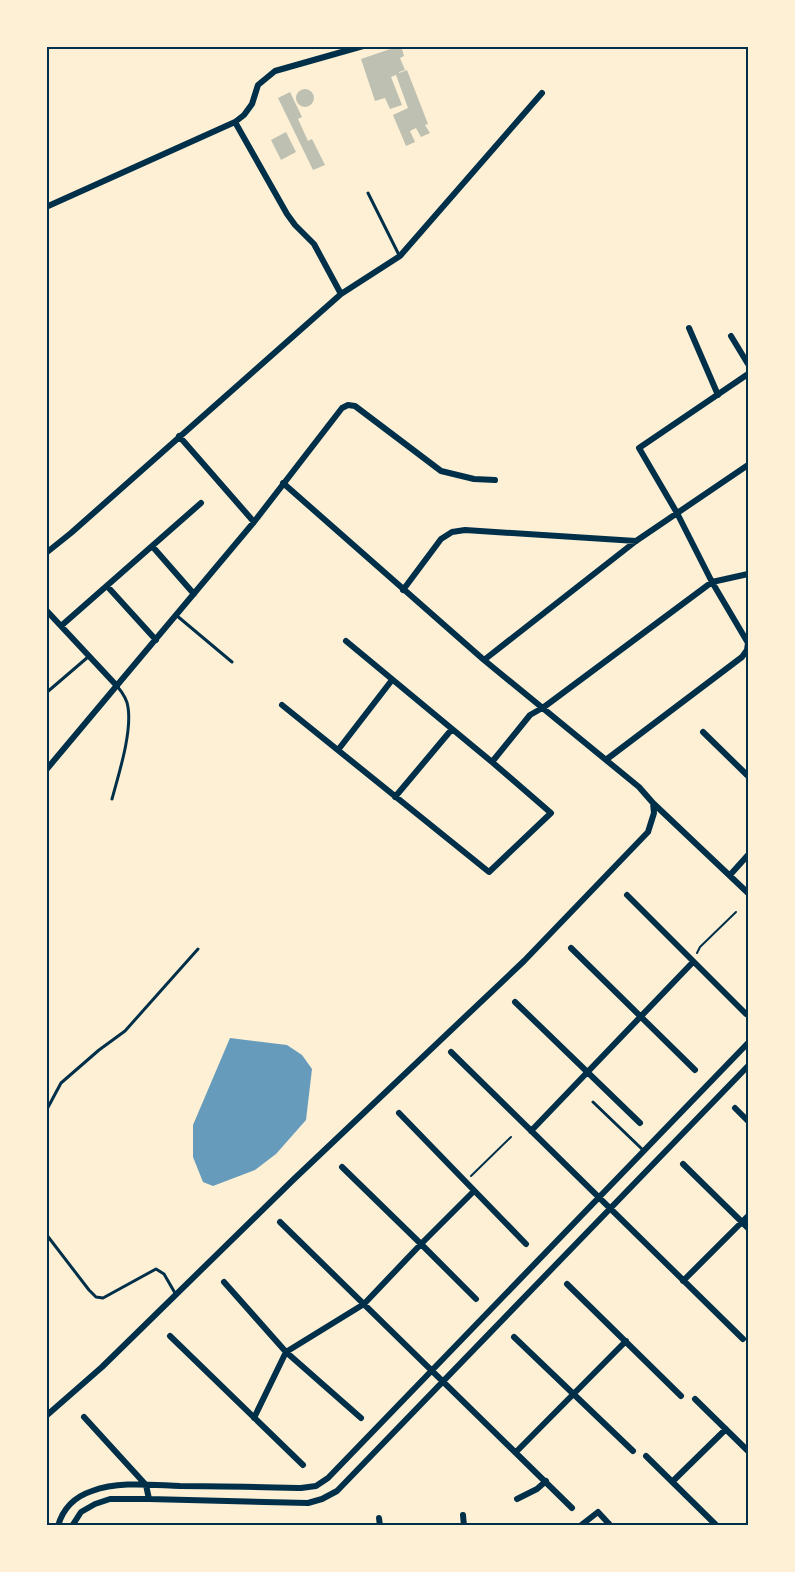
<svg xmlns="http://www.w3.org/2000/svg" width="795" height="1572" viewBox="0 0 795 1572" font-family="Georgia,serif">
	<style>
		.water { fill: #669bbc }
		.building { fill: #bec0b2 }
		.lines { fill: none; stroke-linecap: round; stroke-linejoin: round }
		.path { stroke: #003049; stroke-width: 2 }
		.service { stroke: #003049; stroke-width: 3 }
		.minor { stroke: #003049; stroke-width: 6 }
		.neatline { fill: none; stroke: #003049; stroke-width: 2 }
	</style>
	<rect width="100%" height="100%" fill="#fdf0d5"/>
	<path class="water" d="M230 1038 287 1045 302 1055 312 1069 306 1120 276 1154 255 1170 213 1186 203 1182 193 1157V1125Z"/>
	<path class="building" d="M399 46H401L404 56 400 58 405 70 399 72V73L407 70 428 124 425 125 430 133 421 137 416 128 410 131 415 142 406 146 393 115 408 108 396 75 391 77 402 105 390 109 385 98 375 101 361 59Z
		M296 98a9 9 0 1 1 18 0a9 9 0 1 1-18 0Z
		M290 92 302 117 298 119 308 141 312 139 325 165 313 170 278 98Z
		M286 132 296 152 281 160 271 140Z"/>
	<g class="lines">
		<path class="path" d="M697 953 700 947 736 912
			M471 1176 511 1137"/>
		<path class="service" d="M368 193 399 255
			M176 615 232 662
			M46 693 88 657
			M112 799C119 773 132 733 128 707 127 699 122 692 117 686
			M593 1102 643 1150
			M46 1111 61 1083 99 1050 125 1031 198 949
			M46 1234 89 1290 96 1297 103 1298 156 1269 164 1274 175 1293"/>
		<path class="minor" d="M235 122 287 214 295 225 314 244 341 294
			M46 207 235 122 244 115 252 104 258 85 275 71 363 46
			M689 328 718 395
			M731 336 748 364
			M179 436 254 522
			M283 483 484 660 639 787 653 803 748 893
			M152 546 194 594
			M46 553 71 533 341 294 400 256 542 93
			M107 586 156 640
			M403 590 441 539 452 532 465 530 636 541
			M46 610 117 686
			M61 626 201 503
			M484 660 636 541 748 465
			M282 705 489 872 551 813 492 762 346 641
			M703 732 748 776
			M338 750 392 680
			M607 759 742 657 747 650 748 643 712 582 677 513 639 448 748 374
			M492 762 530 715 544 707 712 582 748 574
			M46 770 254 522 342 408 348 405 355 406 441 471 474 479 495 480
			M395 797 452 729
			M730 875 748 855
			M627 895 746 1014
			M571 948 695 1070
			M515 1002 640 1123
			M451 1052 743 1339
			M735 1108 748 1121
			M399 1113 526 1244
			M531 1131 693 962
			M683 1164 748 1228
			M342 1167 421 1244 476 1299
			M280 1222 572 1508
			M683 1281 748 1216
			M224 1282 286 1352 361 1418
			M567 1284 681 1396
			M170 1336 303 1465
			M514 1337 633 1451
			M695 1399 748 1451
			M46 1416 102 1367 293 1180 524 961 648 832 654 813 653 803
			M84 1417 146 1485 149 1499
			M254 1418 286 1352 364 1304 421 1244 474 1191
			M516 1452 626 1341
			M646 1456 717 1526
			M672 1482 726 1429
			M517 1499 537 1489 546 1481
			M463 1515 464 1526
			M379 1518 380 1526
			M58 1526C63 1508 74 1497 92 1491 119 1481 151 1485 180 1486 220 1486 260 1487 301 1488L316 1486 328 1478 748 1043
			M72 1526 81 1512 95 1504 110 1499H149L308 1503 322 1499 337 1491 748 1066
			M580 1526 598 1512 611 1526"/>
	</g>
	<rect width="795" height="1572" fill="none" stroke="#fdf0d5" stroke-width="96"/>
	<rect x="48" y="48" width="699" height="1476" class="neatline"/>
</svg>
